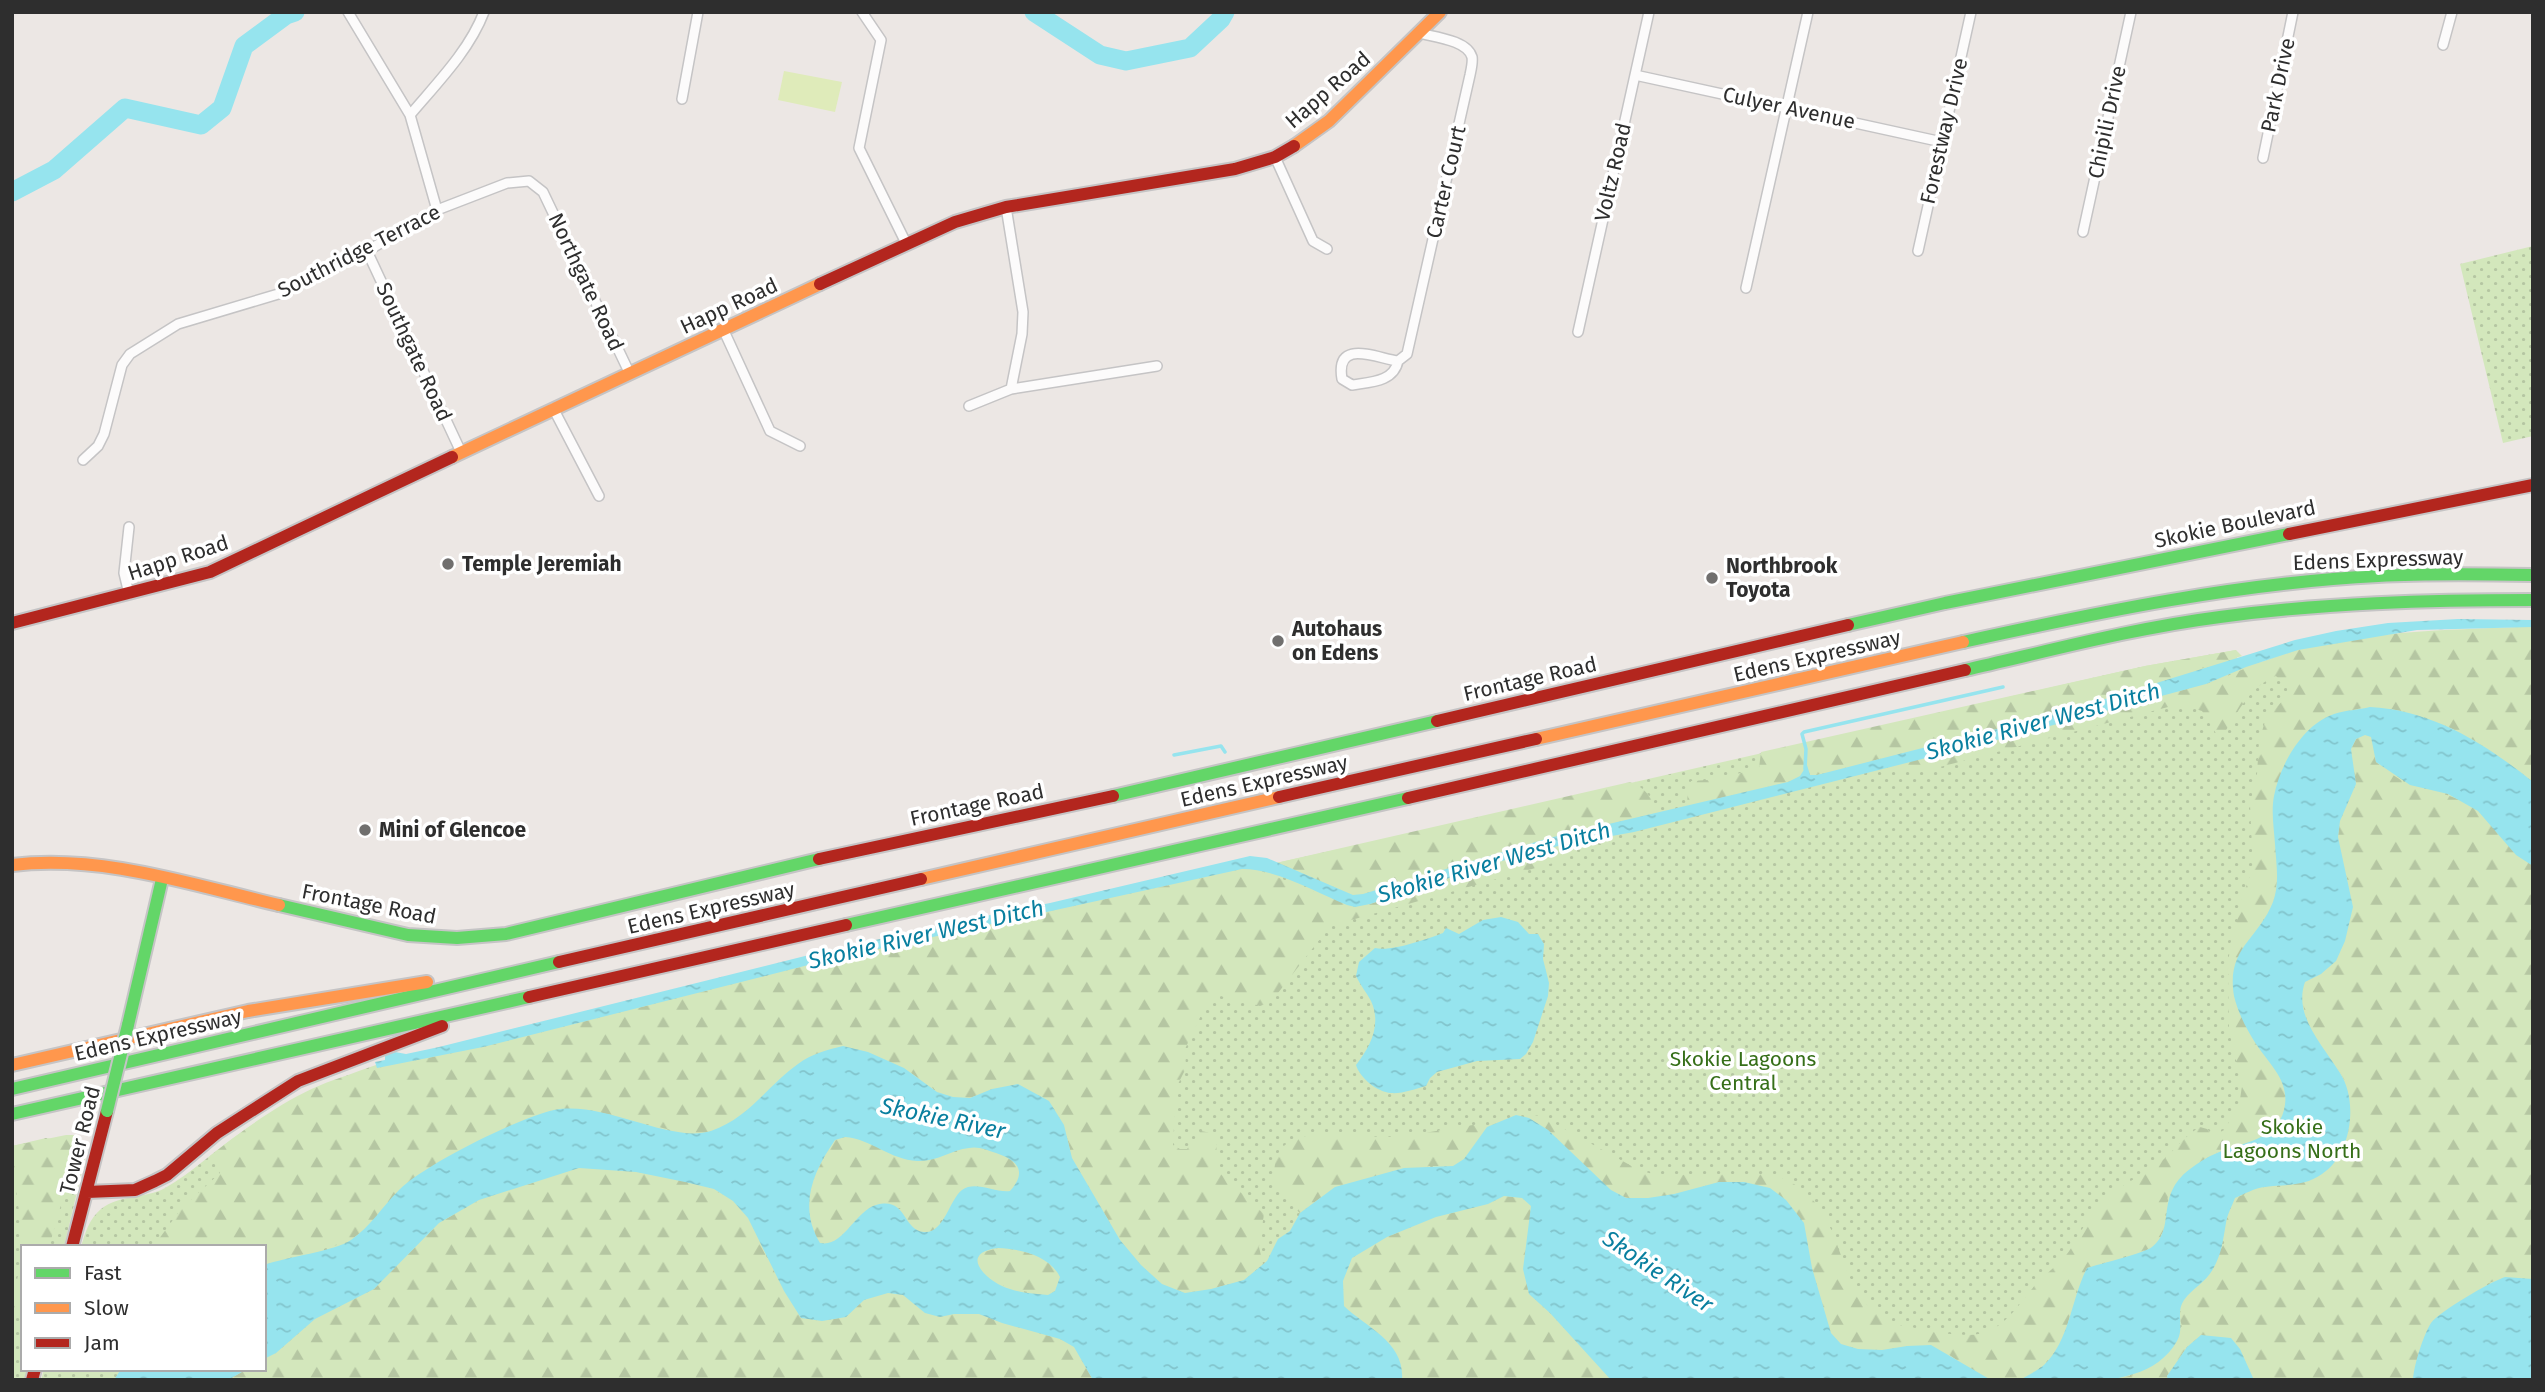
<svg xmlns="http://www.w3.org/2000/svg" width="2545" height="1392" viewBox="0 0 2545 1392" font-family="'Fira Sans',sans-serif">
	<style>
		.grass { fill: url(#grass-dots) }
		.forest { fill: url(#forest-firs) }
		.pitch { fill: #dfebba }
		.water { fill: url(#water-ripples); fill-rule: evenodd }
		.lines { fill: none; stroke-linecap: round; stroke-linejoin: round }
		.stream { stroke: #96e4ee; stroke-width: 3.5 }
		.river { stroke: #96e4ee; stroke-width: 19 }
		.street-casing { stroke: #c5c4c5; stroke-width: 12 }
		.fast-casing { stroke: #c5c4c5; stroke-width: 16 }
		.slow-casing { stroke: #c5c4c5; stroke-width: 16 }
		.jam-casing { stroke: #c5c4c5; stroke-width: 16 }
		.street { stroke: #fcfbfb; stroke-width: 9 }
		.fast { stroke: #63d668; stroke-width: 12 }
		.slow { stroke: #ff974d; stroke-width: 12 }
		.jam { stroke: #b3261e; stroke-width: 12 }
		.fast-bridge-casing { stroke: #c5c4c5; stroke-width: 16; stroke-linecap: butt }
		.fast-bridge { stroke: #63d668; stroke-width: 12 }
		.poi-dot { fill: #706f6e; stroke: #fff; stroke-width: 2.5 }
		.labels { text-anchor: middle; dominant-baseline: central; stroke-width: 7; stroke-linejoin: round; paint-order: stroke }
		.street-label { font-size: 21px; fill: #2e2e2e; stroke: #fff }
		.poi-label { font-size: 21px; font-weight: bold; fill: #2e2e2e; stroke: #fff; text-anchor: start }
		.park-label { font-size: 21px; fill: #366f19; stroke: #fff }
		.water-label { font-size: 23px; font-style: italic; fill: #097f9f; stroke: #fff }
	</style>
	<defs>
		<pattern id="grass-dots" width="8" height="8" patternUnits="userSpaceOnUse" patternTransform="scale(1.75)"><rect width="8" height="8" fill="#d3e7bc"/><path d="M2 2h.1M6 6h.1" fill="none" stroke="#b5c6a2" stroke-width="1.8" stroke-linecap="round"/></pattern>
		<pattern id="forest-firs" width="22" height="20" patternUnits="userSpaceOnUse" patternTransform="scale(1.75)"><rect width="22" height="20" fill="#d3e7bc"/><path d="M5 1l3.5 6h-7zM16 11l3.5 6h-7z" fill="#b5c6a2"/></pattern>
		<pattern id="water-ripples" width="26" height="14" patternUnits="userSpaceOnUse" patternTransform="scale(1.75)"><rect width="26" height="14" fill="#96e4ee"/><path d="M2 4q2-2 4 0t4 0M15 11q2-2 4 0t4 0" fill="none" stroke="#82c4cc"/></pattern>
	</defs>
	<rect width="100%" height="100%" fill="#ece7e4"/>
	<path class="grass" d="M2533 246V436L2503 443 2460 264Z
		M2533 625V1380H41L44 1369H264V1247H81C85 1233 89 1219 101 1209 120 1194 145 1199 165 1188 193 1172 216 1149 243 1131 286 1101 327 1081 376 1065L1175 879 1276 863 1349 847 2145 666 2236 650 2238 665Z
		M46 1138 88 1146 64 1247H23V1369H28L25 1380H12V1146Z"/>
	<path class="forest" d="M2520 627H2533V782C2487 745 2433 710 2372 707 2361 707 2347 712 2335 713L2275 855 2277 882 2273 902 2260 923 2257 1046 2275 1068 2284 1084 2285 1106 2280 1123 2264 1137 2213 1154 2188 1170 2174 1184 2168 1196 2163 1232 2152 1248 2087 1268 2078 1285 2064 1338 2044 1365 2020 1380H1991L1976 1373 1948 1354 1907 1346 1882 1350 1858 1349 1841 1344 1831 1333 1812 1268 1719 1182C1690 1190 1659 1201 1629 1198 1605 1195 1570 1150 1551 1133 1545 1127 1536 1122 1529 1118L1532 1115 1541 1116 1637 1169 1655 1175 1772 1174C1855 1201 1825 1289 1889 1321 1898 1326 1911 1327 1920 1329 1935 1332 1953 1335 1968 1335 2004 1334 2016 1306 2037 1283 2045 1274 2056 1267 2064 1258 2078 1241 2084 1221 2099 1205 2117 1186 2144 1175 2164 1159 2178 1147 2182 1138 2200 1127L2207 1129 2214 1136 2224 1130 2239 1106 2242 1086 2229 1030 2228 969 2230 944 2235 931 2240 904 2253 867 2250 805 2257 774 2259 742 2265 721 2288 694 2287 687 2276 676C2249 686 2235 717 2220 740L2202 711 2186 706 2168 707 1921 772 1886 767 2206 684C2236 673 2265 659 2296 650 2369 631 2445 630 2520 627Z
		M2236 650 2242 656 2063 712 1817 775H1810L1807 766 1800 776 1788 782 1687 806 1688 787 1691 781 1708 780 1754 770 1759 768 1761 752 2145 666Z
		M2365 735 2371 737 2376 762C2387 771 2400 781 2413 786 2436 793 2460 795 2479 812 2500 830 2507 849 2533 866V1279C2519 1277 2497 1278 2485 1285 2462 1297 2431 1345 2414 1367L2413 1380H2254L2240 1349 2201 1335 2187 1347 2167 1376 2168 1380H2112L2143 1373 2182 1326 2179 1316 2184 1301 2200 1286 2225 1242 2226 1221 2235 1198 2264 1187H2284L2348 1136C2349 1116 2350 1094 2342 1075 2338 1066 2328 1058 2322 1049 2309 1030 2298 1004 2305 982L2321 974 2350 884 2340 852 2338 837 2340 821 2356 784 2351 749 2356 739Z
		M1630 782C1644 787 1654 798 1656 813L1549 838 1363 894 1353 895 1276 863Z
		M1569 844 1566 856 1553 863 1330 926 1271 1002 1260 1006 1217 995 1204 1009 1185 1049 1186 1068 1176 1088 1173 1145 1180 1149H1187L1201 1131 1211 1133 1216 1139 1217 1159 1221 1174 1264 1214 1259 1247 1263 1264 1244 1280 1211 1289 1185 1293 1162 1284 1141 1265 1120 1240 1072 1158 1064 1125 1049 1101 1018 1084 992 1089 970 1098 953 1097 938 1092 904 1068 799 1063 733 1123 707 1133H683L582 1108 399 1190 372 1224 348 1242 264 1265V1247H153L181 1209 220 1173 210 1156C259 1118 312 1078 375 1070L377 1068 483 1047 828 960 1242 869 1261 871 1355 907 1370 904 1498 862Z
		M1473 1125 1487 1127 1464 1159 1453 1166H1429L1335 1187 1300 1213C1285 1198 1271 1187 1275 1164 1281 1121 1353 1137 1382 1137 1412 1137 1443 1129 1473 1125Z
		M66 1135H77L81 1139 79 1149 68 1162 66 1187 49 1247H23V1317L12 1312C12 1290 22 1270 22 1248 22 1213 12 1180 12 1146Z
		M845 1137 857 1138 872 1145 956 1152C977 1145 1011 1149 1020 1171L1015 1185 1010 1191 1002 1192 978 1186 949 1207 935 1230C916 1236 909 1222 900 1208H869L834 1243H820C798 1206 813 1172 835 1140Z
		M579 1168C628 1171 719 1172 748 1218 755 1229 759 1241 764 1252 776 1275 788 1297 801 1318L822 1321 845 1317 864 1300 888 1293 903 1295 940 1317 954 1314H979L1002 1323 1060 1339 1074 1347 1093 1380H228L247 1369H264V1359L276 1353 315 1319 374 1289 439 1223 479 1200Z
		M1504 1196 1522 1198 1531 1205V1218L1526 1238 1529 1294 1550 1313 1611 1380H1402V1371L1381 1334 1362 1323 1344 1306 1343 1281 1352 1258 1387 1237 1436 1217 1488 1204Z
		M998 1248C1020 1249 1049 1255 1060 1277L1055 1291 1048 1295C1030 1293 963 1284 981 1253Z"/>
	<path class="pitch" d="M784 71 842 82 835 112 778 100Z"/>
	<path class="water" d="M2458 619 2533 620V627L2417 630 2298 650 2246 667 2206 684 2009 737 1634 832 1562 845 1498 862 1370 904 1355 907 1347 905C1315 892 1277 869 1242 869L828 960 483 1047 377 1068 375 1062 385 1060V1055L395 1052 406 1054 439 1047 805 956 950 923 1050 903 1250 856 1267 858 1353 895 1363 894 1549 838 1788 782 1800 776 1807 765 1810 775H1817L2063 712 2295 640 2336 631 2388 623Z
		M2370 707C2432 710 2486 744 2533 782V866L2516 855 2478 811 2448 794 2410 785 2376 762 2371 737 2365 735 2356 739 2351 749 2356 784 2340 821 2338 837 2353 907 2345 941 2336 961 2321 974 2305 982C2293 1016 2323 1045 2340 1073 2359 1102 2351 1155 2322 1174 2304 1187 2285 1184 2265 1187 2255 1188 2244 1194 2235 1198 2232 1206 2227 1215 2226 1223 2223 1240 2222 1253 2213 1269 2206 1282 2193 1288 2184 1300 2175 1313 2185 1327 2177 1341 2148 1392 2071 1380 2020 1380 2028 1375 2037 1371 2044 1365 2070 1340 2071 1299 2087 1268 2099 1264 2145 1253 2152 1247 2177 1228 2154 1196 2190 1169 2198 1163 2207 1157 2217 1153 2242 1142 2276 1141 2284 1110 2291 1082 2270 1065 2256 1044 2247 1030 2238 1013 2234 996 2226 948 2258 940 2273 902 2280 883 2276 863 2275 844 2274 829 2271 811 2274 796 2280 765 2302 725 2334 714 2345 710 2359 710 2370 707Z
		M1501 917 1518 922 1529 934H1538L1544 944 1543 959 1549 983 1548 996 1533 1042 1526 1054 1520 1059 1477 1061 1437 1072 1430 1078 1426 1086C1415 1089 1402 1094 1391 1093 1377 1092 1360 1078 1356 1065 1370 1047 1382 1025 1371 1001 1367 993 1360 985 1356 976L1359 962 1375 948C1391 952 1427 939 1443 933L1446 928 1459 934 1483 920Z
		M843 1046 868 1052 904 1068 937 1092 953 1097 970 1098 992 1089 1018 1084 1049 1101 1064 1125 1072 1158 1120 1240 1141 1265 1162 1284 1185 1293 1211 1289 1244 1280 1267 1261 1278 1239 1290 1231 1300 1213 1335 1187 1404 1168 1453 1166 1464 1159 1487 1127 1516 1115 1529 1118 1548 1130 1611 1190 1626 1198H1648L1674 1194 1719 1182H1744L1770 1188 1786 1200 1804 1223 1812 1268 1831 1333 1841 1344 1858 1349 1882 1350 1907 1346 1931 1345 1991 1380H1611L1550 1313 1529 1294 1523 1269 1531 1206 1522 1198 1504 1196 1488 1204 1436 1217 1387 1237 1352 1258 1343 1281 1344 1306C1367 1328 1405 1342 1402 1380H1093L1074 1347 1060 1339 1002 1323 979 1314H954L940 1317 925 1313 903 1295 888 1293 864 1300 846 1317 822 1321 801 1318 784 1291 748 1218 733 1201 714 1189 685 1182 636 1172 579 1168 479 1200 439 1223 374 1289 315 1319 276 1353 264 1359V1265C286 1257 335 1251 351 1240 371 1226 382 1207 399 1190 425 1164 518 1118 554 1110 604 1100 670 1144 711 1131 749 1118 767 1086 798 1064 811 1054 827 1050 843 1046ZM845 1137C871 1139 891 1160 917 1161 937 1162 951 1150 969 1148 978 1146 987 1150 996 1153 1017 1160 1028 1171 1010 1191 995 1193 975 1180 962 1190 949 1200 944 1234 924 1232 902 1230 907 1196 876 1205 855 1211 843 1248 820 1243 798 1206 813 1172 835 1140ZM998 1248C1020 1249 1049 1255 1060 1277L1055 1291 1048 1295C1036 1294 1022 1293 1010 1289 988 1283 956 1253 998 1248Z
		M2505 1277 2533 1279V1380H2413C2414 1365 2423 1336 2431 1323 2440 1311 2490 1282 2505 1277Z
		M2201 1335 2231 1338 2240 1349 2254 1380H2168L2167 1376 2187 1347Z
		M121 1369H247L228 1380H114Z"/>
	<g class="lines">
		<path class="stream" d="M1174 755 1221 746 1225 752
			M1805 769 1806 749 1802 734 1804 732 2003 687"/>
		<path class="river" d="M1034 12 1100 55 1126 61 1190 48 1221 19 1225 12
			M12 192 54 170 125 108 201 125 222 108 244 46 286 15 295 12"/>
		<g class="street-casing">
			<path id="street" d="M348 12 410 115 437 210
				M862 12 881 40 859 148 906 243
				M2443 45 2452 12
				M1635 75 1942 142
				M682 99 698 12
				M410 115C437 83 469 51 484 12
				M1275 157 1313 241 1327 249
				M2263 158 2293 12
				M1006 207 1023 312 1022 334 1011 389
				M2083 232 2131 12
				M367 251 461 452
				M1918 251 1971 12
				M1746 288 1808 12
				M724 331 770 431 800 446
				M1578 332 1649 12
				M1398 361C1376 358 1335 338 1342 379L1352 385C1370 382 1394 382 1398 361L1407 354 1470 75C1471 70 1473 62 1472 57 1467 40 1434 37 1419 33
				M969 406 1011 389 1157 366
				M553 408 599 496
				M83 460 98 446 104 434 122 365 130 354 178 324 285 292 367 251 437 210 507 183 529 181 543 192 629 372
				M129 594 124 573 129 527"/>
		</g>
		<g class="fast-casing">
			<path id="fast" d="M1848 625 1945 603 2289 534
				M1963 642C2099 612 2238 583 2378 576 2430 573 2481 574 2533 575
				M1965 670C2049 651 2134 628 2220 617 2324 603 2428 600 2533 600
				M1113 796 1437 721
				M279 905 408 935 457 938 506 934 819 859
				M846 925 1408 798
				M128 1025 162 879
				M12 1089 559 962
				M12 1114 529 997"/>
		</g>
		<g class="slow-casing">
			<path id="slow" d="M1294 146 1329 121 1440 12
				M452 457 820 284
				M1536 739 1963 642
				M12 865C102 854 193 885 279 905
				M921 879 1279 797
				M12 1065 248 1011 427 982"/>
		</g>
		<g class="jam-casing">
			<path id="jam" d="M820 284 955 222 1006 207 1235 169 1275 157 1294 146
				M2289 534 2533 485
				M12 623 210 572 452 457
				M1437 721 1848 625
				M1279 797 1536 739
				M1408 798 1965 670
				M819 859 1113 796
				M559 962 921 879
				M529 997 846 925
				M87 1192 135 1190 155 1181 167 1175 217 1133 298 1081 442 1026
				M72 1247 107 1111
				M32 1380 35 1369"/>
		</g>
		<use href="#street" class="street"/>
		<use href="#fast" class="fast"/>
		<use href="#slow" class="slow"/>
		<use href="#jam" class="jam"/>
		<g class="fast-bridge-casing">
			<path id="fast-bridge" d="M107 1111 128 1025"/>
		</g>
		<use href="#fast-bridge" class="fast-bridge"/>
	</g>
	<g class="poi-dot">
		<circle cx="448" cy="564" r="7"/>
		<circle cx="1712" cy="578" r="7"/>
		<circle cx="1278" cy="641" r="7"/>
		<circle cx="365" cy="830" r="7"/>
	</g>
	<g class="labels">
		<g class="street-label">
			<text transform="translate(2278 85) rotate(-78)">Park Drive</text>
			<text transform="translate(1328 90) rotate(-41)">Happ Road</text>
			<text transform="translate(1789 108) rotate(12)">Culyer Avenue</text>
			<text transform="translate(2107 122) rotate(-78)">Chipili Drive</text>
			<text transform="translate(1944 131) rotate(-77)">Forestway Drive</text>
			<text transform="translate(1613 172) rotate(-77)">Voltz Road</text>
			<text transform="translate(1446 182) rotate(-77)">Carter Court</text>
			<text transform="translate(359 251) rotate(-27)">Southridge Terrace</text>
			<text transform="translate(586 282) rotate(65)">Northgate Road</text>
			<text transform="translate(729 306) rotate(-25)">Happ Road</text>
			<text transform="translate(414 352) rotate(65)">Southgate Road</text>
			<text transform="translate(2235 524) rotate(-12)">Skokie Boulevard</text>
			<text transform="translate(178 558) rotate(-18)">Happ Road</text>
			<text transform="translate(2378 560) rotate(-2)">Edens Expressway</text>
			<text transform="translate(1817 656) rotate(-13)">Edens Expressway</text>
			<text transform="translate(1530 679) rotate(-13)">Frontage Road</text>
			<text transform="translate(1264 781) rotate(-13)">Edens Expressway</text>
			<text transform="translate(977 805) rotate(-12)">Frontage Road</text>
			<text transform="translate(369 904) rotate(11)">Frontage Road</text>
			<text transform="translate(711 908) rotate(-13)">Edens Expressway</text>
			<text transform="translate(158 1035) rotate(-13)">Edens Expressway</text>
			<text transform="translate(80 1140) rotate(-76)">Tower Road</text>
		</g>
		<g class="poi-label">
			<text x="462" y="564">Temple Jeremiah</text>
			<text x="1726" y="566">Northbrook<tspan x="1726" dy="24">Toyota</tspan></text>
			<text x="1292" y="629">Autohaus<tspan x="1292" dy="24">on Edens</tspan></text>
			<text x="379" y="830">Mini of Glencoe</text>
		</g>
		<g class="park-label">
			<text x="1743" y="1059">Skokie Lagoons<tspan x="1743" dy="24">Central</tspan></text>
			<text x="2292" y="1127">Skokie<tspan x="2292" dy="24">Lagoons North</tspan></text>
		</g>
		<g class="water-label">
			<text transform="translate(2043 721) rotate(-15)">Skokie River West Ditch</text>
			<text transform="translate(1494 862) rotate(-16)">Skokie River West Ditch</text>
			<text transform="translate(926 934) rotate(-13)">Skokie River West Ditch</text>
			<text transform="translate(943 1118) rotate(12)">Skokie River</text>
			<text transform="translate(1658 1271) rotate(34)">Skokie River</text>
		</g>
	</g>
	<rect width="2545" height="1392" fill="none" stroke="#2e2e2e" stroke-width="28"/>
	<rect x="21" y="1245" width="245" height="126" fill="#ffffff" stroke="#ababab" stroke-width="2"/>
	<rect x="35" y="1268" width="35" height="10" fill="#63d668" stroke="#ababab" stroke-width="2"/>
	<text x="84" y="1280" font-size="21" fill="#2e2e2e">Fast</text>
	<rect x="35" y="1303" width="35" height="10" fill="#ff974d" stroke="#ababab" stroke-width="2"/>
	<text x="84" y="1315" font-size="21" fill="#2e2e2e">Slow</text>
	<rect x="35" y="1338" width="35" height="10" fill="#b3261e" stroke="#ababab" stroke-width="2"/>
	<text x="84" y="1350" font-size="21" fill="#2e2e2e">Jam</text>
</svg>
